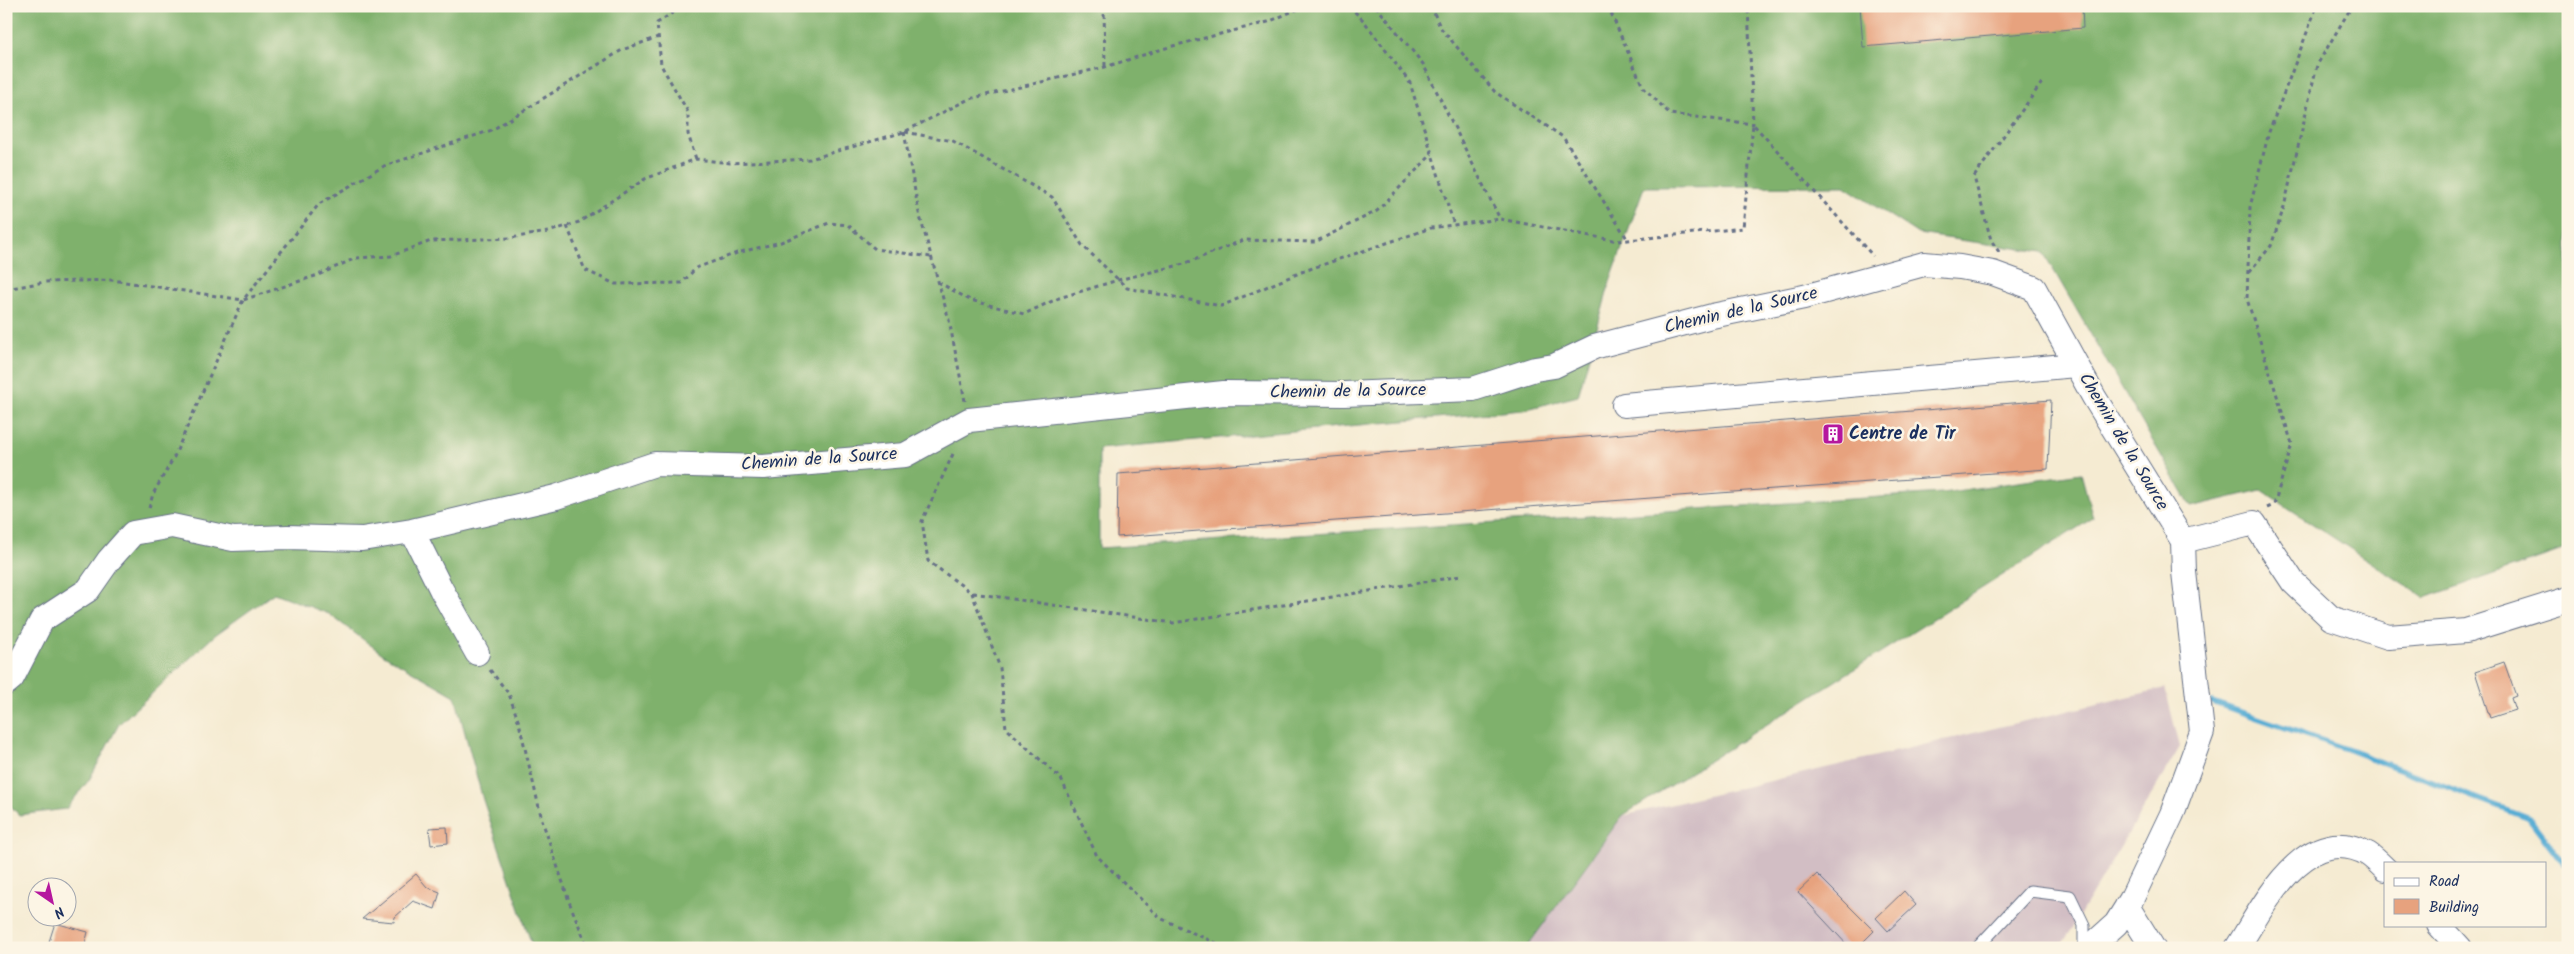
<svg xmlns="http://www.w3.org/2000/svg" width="2574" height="954" viewBox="0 0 2574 954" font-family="Kalam,sans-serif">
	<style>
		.industrial { fill: #d2bec4 }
		.forest { fill: #7fb16c; stroke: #4d7065 }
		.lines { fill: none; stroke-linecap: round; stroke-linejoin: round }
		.stream { stroke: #58add4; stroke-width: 5.5 }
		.building { fill: #e7a27e }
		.service-casing { stroke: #677187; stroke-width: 13 }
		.minor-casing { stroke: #677187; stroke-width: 26 }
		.path { stroke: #677187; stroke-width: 3; stroke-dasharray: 4 4; stroke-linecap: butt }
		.service { stroke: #fff; stroke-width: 11 }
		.minor { stroke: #fff; stroke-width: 24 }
		.labels { text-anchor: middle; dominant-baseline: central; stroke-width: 5; stroke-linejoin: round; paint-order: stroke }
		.street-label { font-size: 18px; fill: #1b2f5e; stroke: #fcf5e5 }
		.poi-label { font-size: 18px; font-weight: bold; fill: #1b2f5e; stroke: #fcf5e5; text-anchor: start }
	</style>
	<rect width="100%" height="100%" fill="#fcf5e5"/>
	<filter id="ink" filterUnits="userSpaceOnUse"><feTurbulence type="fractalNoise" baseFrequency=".02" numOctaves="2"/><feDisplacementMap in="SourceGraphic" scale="10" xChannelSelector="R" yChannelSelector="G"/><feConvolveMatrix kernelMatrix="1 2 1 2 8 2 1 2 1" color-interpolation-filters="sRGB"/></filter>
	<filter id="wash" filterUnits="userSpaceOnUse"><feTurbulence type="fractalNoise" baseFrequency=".0096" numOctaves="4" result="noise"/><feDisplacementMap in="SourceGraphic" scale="20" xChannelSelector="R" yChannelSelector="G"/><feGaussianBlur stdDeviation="1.12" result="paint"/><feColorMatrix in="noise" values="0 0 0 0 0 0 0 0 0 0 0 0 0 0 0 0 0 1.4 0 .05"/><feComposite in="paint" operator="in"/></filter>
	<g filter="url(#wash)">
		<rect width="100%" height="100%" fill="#f5ebd2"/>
		<path class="industrial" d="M2165 688 2180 747 2060 948H1526L1622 816Z"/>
		<path class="forest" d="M6 6H2568V548L2425 598 2261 490 2191 507 2043 252 1918 234 1844 186 1644 187 1610 282 1578 396 1523 410 1099 449V548L1942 493 2081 473 2093 518 1622 816 1526 948H533L483 800 455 696 384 655 329 614 274 593 215 635 119 724 89 780 66 809 19 815 6 801Z"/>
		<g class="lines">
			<path class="stream" d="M2212 702 2352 751 2529 818 2568 869"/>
		</g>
		<g id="blocks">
			<path class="building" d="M1860 6H2082L2083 28 1863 47Z
				M2051 400 2048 469 1117 537 1118 474Z
				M2504 662 2516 696 2511 698 2515 710 2490 718 2475 672Z
				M447 827 448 843 431 845 429 828Z
				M416 874 427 887 440 892 435 909 413 901 395 917 394 922 362 919Z
				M1817 874 1874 931 1857 948H1850L1798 892Z
				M1904 891 1916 905 1888 931 1876 918Z
				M55 923 88 932 84 948H47Z"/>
		</g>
	</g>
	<g filter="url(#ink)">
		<use href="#blocks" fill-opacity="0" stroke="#677187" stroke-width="1"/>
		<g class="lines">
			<g class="service-casing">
				<path id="service" d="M1977 948 2030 891 2070 896 2084 925V948"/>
			</g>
			<g class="minor-casing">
				<path id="minor" d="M1624 405 2076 365
					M412 531 441 589 477 653
					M2183 541 2254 523 2293 582 2331 618 2388 637 2466 631 2568 599
					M6 683 12 678 42 620 88 590 109 560 133 533 172 526 233 539 287 537 362 539 412 531 556 497 655 464 763 467 905 455 969 420 1224 393 1344 394 1473 389 1535 369 1554 366 1594 347 1712 316 1804 297 1924 264 1960 267 1993 273 2034 288 2094 397 2183 541 2184 572 2202 732 2172 814 2131 900 2116 924 2089 948
					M2127 906 2153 948
					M2439 925 2460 948
					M2237 948C2263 907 2305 819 2368 854 2374 858 2380 864 2385 869"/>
			</g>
			<path class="path" d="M677 6V10L657 23 661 65 688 112V134L696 159
				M1104 6 1105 67
				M1349 6 1364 21 1410 83 1454 225
				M1376 6 1423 64 1500 219 1618 241 1743 228 1753 124 1873 256
				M1431 6 1440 27 1495 92 1563 137 1628 240
				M1608 6 1643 87 1670 114 1753 124 1748 6
				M904 132 919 213 949 320 965 401
				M905 132 953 141 1052 197 1082 245 1127 288 1221 306 1304 271 1431 228 1500 219
				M567 226 585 270 615 284 682 283 696 268 737 253 781 242 829 223 848 225 875 249 931 257
				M1999 252 1991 240 1974 177 2043 81
				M2249 272 2271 246 2284 207 2317 65 2352 6
				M938 282 970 300 1024 314 1059 298 1118 280 1184 264 1244 240 1315 242 1377 211 1432 154
				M6 289 45 282 112 280 243 300 318 275 356 258 391 256 431 241 510 238 548 232 579 222 645 179 696 159 730 163 810 159 904 132 969 99 1105 67 1169 47 1268 22 1305 6
				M953 454 922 521 928 561 972 593 1000 668 1006 728 1061 779 1097 856 1160 918 1227 948
				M149 508 153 494 174 457 243 300 319 204 384 166 492 130 622 50 658 37
				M2267 508 2274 505 2292 444 2247 299 2250 207 2269 132 2317 6
				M973 593 1173 623 1461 576
				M6 628 13 630
				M490 670 509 694 519 723 542 820 570 904 588 948"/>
			<use href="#service" class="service"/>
			<use href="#minor" class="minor"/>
		</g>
	</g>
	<defs>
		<g id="building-square" transform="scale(1.125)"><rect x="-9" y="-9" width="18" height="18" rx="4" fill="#b5179e" stroke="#fcf5e5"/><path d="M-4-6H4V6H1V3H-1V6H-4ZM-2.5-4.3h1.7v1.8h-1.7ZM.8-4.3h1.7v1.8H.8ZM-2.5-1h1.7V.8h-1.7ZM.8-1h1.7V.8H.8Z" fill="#fff"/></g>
	</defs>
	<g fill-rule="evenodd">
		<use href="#building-square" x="1833" y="434"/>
	</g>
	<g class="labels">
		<g class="street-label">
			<text transform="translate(1741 311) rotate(-13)">Chemin de la Source</text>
			<text transform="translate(1348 392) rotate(-1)">Chemin de la Source</text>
			<text transform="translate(2123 442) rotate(59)">Chemin de la Source</text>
			<text transform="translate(819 460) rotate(-4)">Chemin de la Source</text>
		</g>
		<g class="poi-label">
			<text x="1849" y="434">Centre de Tir</text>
		</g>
	</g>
	<rect width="2574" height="954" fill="none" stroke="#fcf5e5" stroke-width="25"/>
	<rect x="2384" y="862" width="162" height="65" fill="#fcf5e5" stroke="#a2a6af"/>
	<rect x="2394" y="878" width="25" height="8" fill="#ffffff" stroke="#a2a6af"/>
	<text x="2429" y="886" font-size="15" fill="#1b2f5e">Road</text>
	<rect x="2394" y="899" width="25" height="15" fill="#e7a27e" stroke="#a2a6af"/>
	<text x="2429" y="912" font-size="15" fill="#1b2f5e">Building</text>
	<g transform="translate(52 902) rotate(146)"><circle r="24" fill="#fcf5e5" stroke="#a2a6af"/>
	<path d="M0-4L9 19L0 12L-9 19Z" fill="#b5179e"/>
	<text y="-8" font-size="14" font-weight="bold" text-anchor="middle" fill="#1b2f5e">N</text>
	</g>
</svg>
